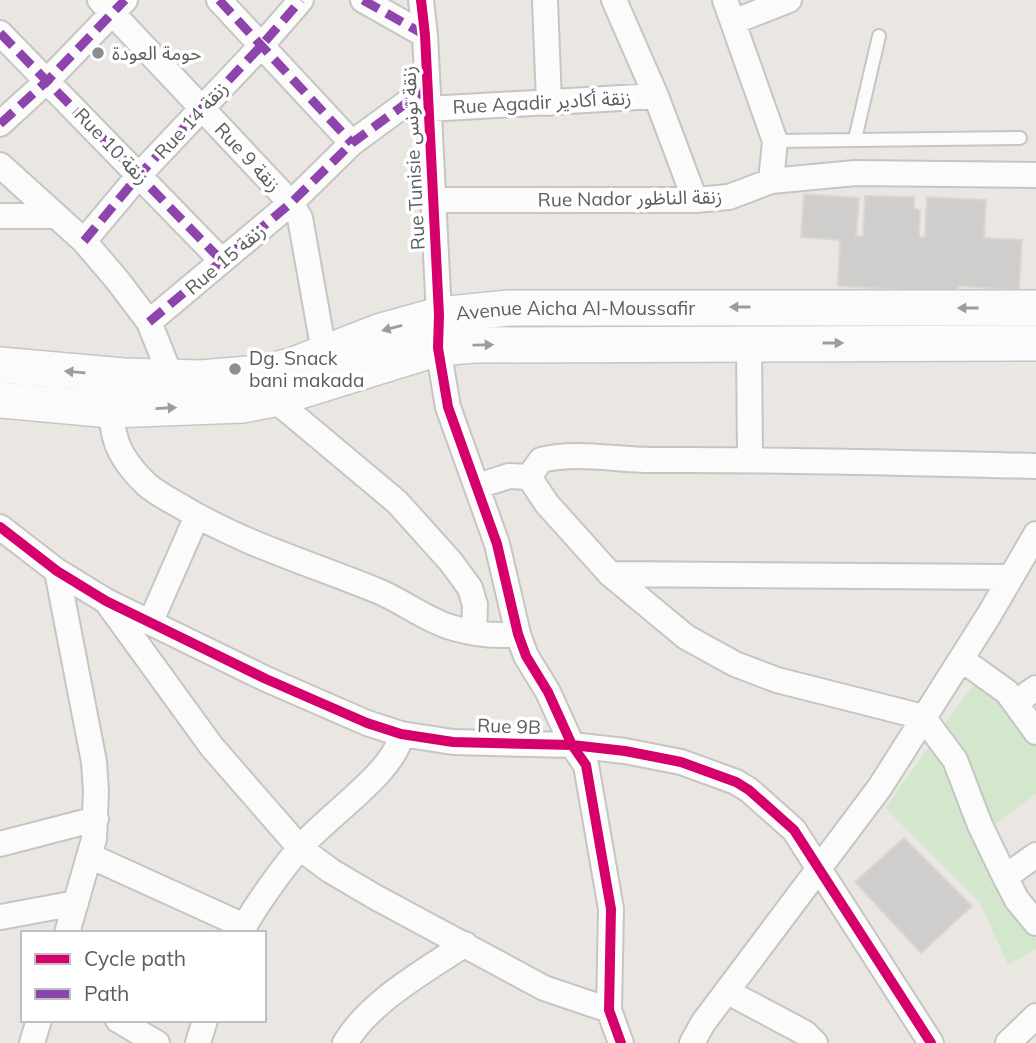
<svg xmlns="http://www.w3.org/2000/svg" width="1036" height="1043" viewBox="0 0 1036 1043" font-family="Mulish,'Noto Sans Arabic',sans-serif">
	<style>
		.green { fill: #d3e7cd }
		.building { fill: #d0cecc; stroke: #dad6d2; stroke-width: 2 }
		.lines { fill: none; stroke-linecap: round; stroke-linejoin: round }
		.lane-casing { stroke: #c5c5c4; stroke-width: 16 }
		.street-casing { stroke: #c5c5c4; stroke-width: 28 }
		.secondary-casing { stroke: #c6c6c6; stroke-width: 38 }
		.lane { stroke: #fcfbfb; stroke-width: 12 }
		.street { stroke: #fcfbfb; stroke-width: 24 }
		.secondary { stroke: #fcfbfb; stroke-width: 35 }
		.quiet { stroke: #8e44ad; stroke-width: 9; stroke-dasharray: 18 9; stroke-linecap: butt }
		.cycleway-casing { stroke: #fff; stroke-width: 15 }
		.cycleway { stroke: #d6006c; stroke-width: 10 }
		.oneway { fill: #9a9d9f }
		.poi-dot { fill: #8c8e8f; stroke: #fff; stroke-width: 2.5 }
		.labels { text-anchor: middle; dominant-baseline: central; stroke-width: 7; stroke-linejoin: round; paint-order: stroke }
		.poi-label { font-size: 19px; fill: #595e62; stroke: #fff; text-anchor: start }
		.street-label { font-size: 19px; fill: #595e62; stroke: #fff }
	</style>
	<rect width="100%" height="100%" fill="#eae7e3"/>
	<path class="green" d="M983 671 1036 730V794L991 827 1036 941V949L1008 965 980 903 885 808Z"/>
	<path class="building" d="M804 194 859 198 856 236H863L865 196 914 197V209L920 210 919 237H925L927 197 986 200 984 238 1022 240 1019 290 958 286 957 293 838 286 840 240 801 237Z
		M904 838 972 906 921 953 855 882Z"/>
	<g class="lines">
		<g class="lane-casing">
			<path id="lane" d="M855 139 879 36
				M775 141 1020 138"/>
		</g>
		<g class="street-casing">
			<path id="street" d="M100 0 291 203 300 218 324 352
				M219 0 352 143
				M363 0 425 35
				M421 0 425 35 439 315 438 348 448 407 497 544 518 634 526 656 548 692 572 745 586 765 611 909 609 1010 621 1043
				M545 0 549 103
				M614 0 656 96 695 200
				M725 0 775 141 771 181
				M733 22 789 0
				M0 33 222 261
				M428 109 656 96
				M0 124 47 81 125 0
				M0 165 84 241 118 281 149 322 171 377
				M432 200H695L729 197 771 181 855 173 1036 175
				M0 216H54
				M84 241 140 174 261 46 301 0
				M149 322 291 203 352 143 427 88
				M749 343 750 459
				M111 393C110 434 116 455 146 484 156 493 170 500 182 507 243 544 312 564 378 591 402 601 425 619 450 627 473 634 493 637 518 634
				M274 399 397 502 451 562 470 588 475 605 474 632
				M529 477 541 460C577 451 615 460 652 460 780 459 908 463 1036 466
				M478 486 509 476 529 477 547 504 610 574 686 637 735 664 777 680 923 717 955 760 980 825 1005 877 1017 900 1036 923
				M0 527 57 571 106 601 266 679 367 723 401 734 453 742 572 745 625 751 681 762 736 782 749 790 794 830 931 1043
				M57 571 94 762 96 791 94 839 67 933
				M610 574 1010 577
				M106 601 212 747 300 848 331 871 377 898 544 988 609 1010
				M151 621 197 516
				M961 659 1007 692 1036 732
				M1015 703 1036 688
				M0 844 96 819
				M90 856 244 926
				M1005 877 1036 855
				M1 917 76 903
				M241 933C252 910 282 869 299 849 324 818 397 771 401 734
				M728 992 805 1033 815 1043
				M118 1020 157 1043
				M32 1043 39 1020
				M198 1043 205 1020
				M345 1043C371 1000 424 972 465 944
				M692 1043 703 1023 880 787 989 615 1036 534
				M1008 1043 1036 1016"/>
		</g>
		<g class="secondary-casing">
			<g id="secondary">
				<path id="s1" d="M0 365 123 376 201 378 261 373 291 366 381 331 439 315 509 308H1036"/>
				<path d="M0 400 111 410 242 405 274 399 438 348 474 345 1036 343"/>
			</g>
		</g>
		<use href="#lane" class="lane"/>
		<use href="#street" class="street"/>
		<use href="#secondary" class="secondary"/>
		<path class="quiet" d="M219 0 352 143
			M363 0 425 35
			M0 33 222 261
			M0 124 47 81 125 0
			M84 241 140 174 261 46 301 0
			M149 322 291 203 352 143 427 88"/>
		<g class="cycleway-casing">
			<path id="cycleway" d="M421 0 425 35 439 315 438 348 448 407 497 544 518 634 526 656 548 692 572 745 586 765 611 909 609 1010 621 1043
				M0 527 57 571 106 601 266 679 367 723 401 734 453 742 572 745 625 751 681 762 736 782 749 790 794 830 931 1043"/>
		</g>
		<use href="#cycleway" class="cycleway"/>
	</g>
	<defs><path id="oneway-solid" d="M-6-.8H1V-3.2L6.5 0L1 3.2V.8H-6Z" transform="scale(1.75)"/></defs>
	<g class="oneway">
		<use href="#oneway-solid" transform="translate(740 307) rotate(-180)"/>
		<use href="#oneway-solid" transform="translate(968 308) rotate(-180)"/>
		<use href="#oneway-solid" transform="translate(392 328) rotate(165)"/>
		<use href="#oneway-solid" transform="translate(833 343)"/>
		<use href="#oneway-solid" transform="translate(483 345) rotate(-1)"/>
		<use href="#oneway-solid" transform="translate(75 372) rotate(-175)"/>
		<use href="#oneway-solid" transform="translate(166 408) rotate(-3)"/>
	</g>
	<g class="poi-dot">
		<circle cx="98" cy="53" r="7"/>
		<circle cx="235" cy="369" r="7"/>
	</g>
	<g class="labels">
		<g class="poi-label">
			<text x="112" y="53">حومة العودة</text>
			<text x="249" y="358">Dg. Snack<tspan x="249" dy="22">bani makada</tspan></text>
		</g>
		<g class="street-label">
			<text transform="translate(542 102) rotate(-3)">Rue Agadir زنقة أكادير</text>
			<text transform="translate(191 120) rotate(-47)">Rue 14 زنقة</text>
			<text transform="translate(112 146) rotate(46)">Rue 10 زنقة</text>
			<text transform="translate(248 157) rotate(47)">Rue 9 زنقة</text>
			<text transform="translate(413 158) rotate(-93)">Rue Tunisie زنقة تونس</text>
			<text transform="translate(630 198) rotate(-1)">Rue Nador زنقة الناظور</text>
			<text transform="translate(225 259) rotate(-40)">Rue 15 زنقة</text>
			<text stroke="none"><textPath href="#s1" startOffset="586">Avenue Aicha Al-Moussafir</textPath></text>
			<text transform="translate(509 726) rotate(2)">Rue 9B</text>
		</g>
	</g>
	<rect x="21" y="931" width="245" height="91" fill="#ffffff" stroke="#bdbfc0" stroke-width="2"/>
	<rect x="35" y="954" width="35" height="10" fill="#d6006c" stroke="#bdbfc0" stroke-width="2"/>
	<text x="84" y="966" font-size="21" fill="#595e62">Cycle path</text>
	<rect x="35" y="989" width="35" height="10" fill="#8e44ad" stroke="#bdbfc0" stroke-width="2"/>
	<text x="84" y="1001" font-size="21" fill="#595e62">Path</text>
</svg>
